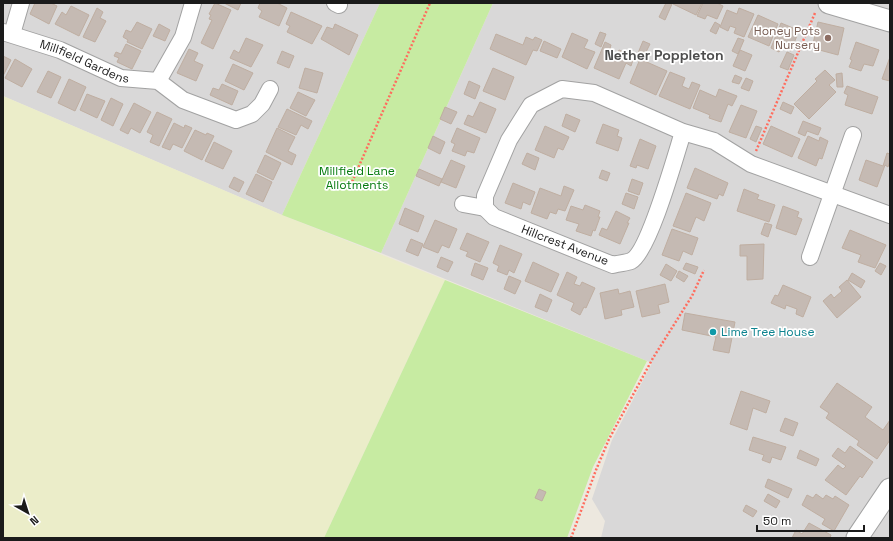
<svg xmlns="http://www.w3.org/2000/svg" width="893" height="541" viewBox="0 0 893 541" font-family="'Space Grotesk',sans-serif">
	<style>
		.residential { fill: #d9d8d8 }
		.farmland { fill: #ebedc9 }
		.grass { fill: #c7eba2 }
		.building { fill: #c5bab3; stroke: #bfaea1 }
		.lines { fill: none; stroke-linecap: round; stroke-linejoin: round }
		.minor-casing { stroke: #a2a2a2; stroke-width: 18 }
		.tertiary-casing { stroke: #a2a2a2; stroke-width: 23 }
		.path { stroke: #ff6d5e; stroke-width: 2.5; stroke-dasharray: 2 2; stroke-linecap: butt }
		.minor { stroke: #fff; stroke-width: 16 }
		.tertiary { stroke: #fff; stroke-width: 21 }
		.education-dot { fill: #8d6e63; stroke: #fff; stroke-width: 1.5 }
		.culture-dot { fill: #0f9aa8; stroke: #fff; stroke-width: 1.5 }
		.labels { text-anchor: middle; dominant-baseline: central; stroke-width: 3.5; stroke-linejoin: round; paint-order: stroke }
		.education-label { font-size: 12px; fill: #785e54; stroke: #fff; text-anchor: end }
		.street-label { font-size: 12px; fill: #1b1b1b; stroke: #fff }
		.park-label { font-size: 12px; fill: #077b0f; stroke: #fff }
		.culture-label { font-size: 12px; fill: #0d838f; stroke: #fff; text-anchor: start }
		.quarter-label { font-size: 14px; font-weight: bold; fill: #4e4e4e; stroke: #fff }
	</style>
	<rect width="100%" height="100%" fill="#ede8df"/>
	<path class="residential" d="M3 3H380L282 215 3 96Z
		M493 3H890V538H601L605 521 592 499 612 440 652 363 381 253Z"/>
	<path class="farmland" d="M3 96 282 215 445 280 324 538H3Z"/>
	<path class="grass" d="M380 3H493L381 253 282 215Z
		M445 280 647 361 593 467 567 538H324Z"/>
	<path class="building" d="M35 3H51L57 6 49 24 30 14Z
		M215 3 231 10 213 49 201 43 212 20 209 19 211 15 209 14Z
		M224 3H241L238 10Z
		M260 3H277L287 8 279 26 259 17 262 11 258 8Z
		M666 3 672 4 665 20 659 17Z
		M673 3H702L696 15 673 4Z
		M703 3H717L723 6 717 19 707 15 705 19 697 16Z
		M71 6 89 15 79 36 55 24 62 12 66 15Z
		M97 8 103 12 100 18 106 21 95 42 83 37Z
		M739 8 754 14 744 37 734 33 736 28 730 26 728 31 720 27 727 10 737 14Z
		M291 12 322 26 312 44 287 32 290 26 286 24Z
		M758 15 778 24 769 46 748 37Z
		M137 22 152 29 142 49 127 42 128 40 123 37 126 30 131 32Z
		M715 22 720 25 716 34 710 31Z
		M818 22 844 28 838 55 812 48Z
		M781 23 793 28 792 30 798 33 791 51 782 47 779 52 771 48Z
		M159 24 170 30 165 41 153 36Z
		M335 24 358 35 349 55 321 39 327 27 333 29Z
		M600 32 606 34 601 47 595 44Z
		M572 33 588 40 584 48 595 52 587 69 562 57Z
		M496 34 523 45 526 37 533 40 535 37 542 40 537 51 533 50 526 65 490 49Z
		M246 38 263 45 251 67 230 58 234 50 239 53Z
		M738 38 744 40 738 54 732 51Z
		M544 41 561 49 557 58 540 51Z
		M643 41 650 44 644 56 638 53Z
		M605 42 611 45 609 52 617 55 619 50 634 57 631 66 626 63 619 79 594 68Z
		M856 42 879 50 873 66 864 64 861 71 849 67 852 60 850 59Z
		M126 44 141 51 132 69 117 62 119 58 114 56 116 52 121 54Z
		M189 49 198 53 194 61 203 65 196 81 177 73Z
		M740 50 752 55 745 71 733 66Z
		M282 51 294 56 289 68 277 63Z
		M787 52 794 55 788 70 780 67Z
		M3 56 11 60 3 76Z
		M890 57V81L882 79Z
		M15 59 32 69 22 87 5 78Z
		M640 59 667 71 656 95 630 83Z
		M233 64 253 73 244 90 225 81Z
		M305 68 323 73 317 93 299 88Z
		M493 68 514 77 505 100 483 91Z
		M825 70 835 80 829 85 836 92 809 119 794 104 817 81 815 79Z
		M48 71 61 77 51 98 37 92Z
		M670 72 685 78 682 86 689 89 692 82 700 85 690 109 659 96Z
		M842 73 843 87H837L836 74Z
		M735 75 742 78 739 84 732 82Z
		M746 78 753 81 749 91 741 88Z
		M69 79 86 87 75 111 58 103Z
		M469 81 480 86 475 99 464 94Z
		M222 84 238 91 232 105 210 95 213 88 219 90Z
		M847 86 878 97 872 114 845 105 848 95 844 93Z
		M719 89 737 96 732 106 728 104 721 122 709 118 710 115 693 108 700 90 716 97Z
		M298 92 315 100 306 116 290 108Z
		M87 94 105 101 97 118 80 110Z
		M111 98 123 104 113 126 101 120Z
		M480 102 496 109 486 133 464 124 468 115 473 117Z
		M783 102 794 107 791 114 780 109Z
		M134 103 151 112 140 133 131 128 128 134 120 130Z
		M741 105 757 111 746 138 729 132Z
		M445 107 457 112 451 124 440 119Z
		M287 109 312 121 308 129 301 125 296 135 278 127Z
		M157 112 172 119 159 146 150 142 153 135 147 132Z
		M566 114 580 120 575 132 562 126Z
		M803 121 821 128 818 135 807 131 805 136 798 133Z
		M174 123 184 128 185 125 192 128 182 148 173 144 170 150 162 147Z
		M603 124 619 130 617 136 622 138 618 151 596 143Z
		M545 126 569 137 563 150 558 148 554 158 535 150Z
		M756 126 762 128 756 142 750 139Z
		M771 126 800 139 792 157 763 144Z
		M277 128 295 137 288 151 296 155 292 165 266 152Z
		M457 128 480 138 474 153 467 151 465 156 452 151 455 144 451 142Z
		M195 130 206 135 207 133 214 136 202 160 184 151Z
		M433 136 445 142 440 154 428 148Z
		M808 136 819 141 820 137 828 141 822 159 819 158 816 166 798 158Z
		M640 139 656 146 648 169 637 165 636 168 630 166Z
		M214 142 232 151 223 169 205 161Z
		M527 153 539 158 535 170 522 164Z
		M887 153 890 154V161L888 167 885 165 877 187 859 180 866 160 883 166Z
		M265 155 281 163 273 180 257 172Z
		M451 160 465 166 456 188 441 182Z
		M695 168 728 183 723 196 719 194 717 199 687 188Z
		M419 169 442 179 439 186 416 176Z
		M602 170 610 173 607 181 599 178Z
		M256 174 272 182 263 202 246 194Z
		M234 177 244 182 239 192 229 187Z
		M632 179 643 183 639 195 628 191Z
		M513 183 535 192 530 205 523 202 521 209 505 203Z
		M564 186 574 190 565 211 558 209 556 214 550 212 547 219 531 213 540 188 561 196Z
		M744 189 759 195 757 199 775 205 769 222 737 211Z
		M626 193 638 197 634 209 622 204Z
		M686 193 711 203 704 221 696 217 690 232 673 226Z
		M585 205 600 211 598 217H600L595 231 593 230 591 236 576 231 579 224 566 220 571 206 583 210Z
		M783 206 799 212 797 217 802 219 796 235 776 228Z
		M405 208 424 216 418 232 399 224Z
		M616 211 630 218 627 223H629L620 244 599 235 602 228 607 230Z
		M435 220 457 229 449 248 442 245 438 253 423 247Z
		M765 223 772 225 768 237 761 234Z
		M672 229 698 238 692 255 683 251 679 261 662 255Z
		M850 230 886 245 875 268 858 262 861 255 842 248Z
		M467 233 489 242 480 262 466 256 468 252 460 249Z
		M411 239 423 244 418 256 406 251Z
		M764 244 763 279 747 280V256H740V245Z
		M500 245 522 254 514 273 509 270 507 275 497 271 499 266 493 263Z
		M441 257 453 262 448 272 437 267Z
		M533 262 559 274 551 292 525 281Z
		M475 263 488 268 483 280 471 275Z
		M686 263 698 267 695 274 683 269Z
		M880 263 886 266 881 275 875 271Z
		M666 264 677 271 671 281 660 275Z
		M679 271 688 276 684 282 676 277Z
		M567 272 577 277 574 284 580 286 582 282 595 288 586 308 584 307 580 315 571 310 574 303 557 295Z
		M852 273 865 281 861 288 848 280Z
		M509 276 521 281 515 294 504 289Z
		M847 280 861 297 837 318 823 301 831 294 834 298 842 291 839 287Z
		M665 284 669 302 658 305 660 313 642 317 636 291Z
		M783 285 811 297 803 317 796 314 797 309 786 305 785 309 771 303 775 295 778 296Z
		M618 289 619 294 630 291 634 307 621 310 622 315 605 319 600 293Z
		M540 294 552 300 547 312 535 307Z
		M685 313 735 322 729 353 713 350 716 337 682 330Z
		M837 383 872 407 865 417 883 430 890 420V440L877 459 857 445 859 441 826 418 829 413 820 407Z
		M741 391 770 401 766 413 753 408 747 430 730 424Z
		M785 418 798 423 793 436 780 431Z
		M753 437 786 447 781 460 772 457 770 463 762 460 764 455 749 450Z
		M850 446 873 462 862 478 860 476 846 495 825 480 838 465 843 469 846 466 832 456 838 448 845 453Z
		M800 450 819 459 816 466 797 458Z
		M768 479 792 489 788 498 765 487Z
		M539 489 546 492 542 501 535 498Z
		M768 494 780 501 776 508 764 501Z
		M816 494 823 499 826 495 833 499 835 496 849 505 834 531 822 524 825 519 802 505 807 495 813 498Z
		M746 505 757 511 753 517 743 511Z
		M809 523 831 535 830 538H792L796 530 802 534Z"/>
	<g class="lines">
		<g class="minor-casing">
			<g id="minor">
				<path d="M335 3 339 5"/>
				<path id="s1" d="M3 32 60 50 121 78 158 81 183 100 236 120 252 114 262 104 270 89"/>
				<path d="M12 34 21 3"/>
				<path d="M158 81 183 37 193 3"/>
				<path d="M683 132C676 154 649 252 631 261 626 263 619 263 613 265L494 217 485 208V196L509 140 531 105 562 89 594 93 683 132 714 141 751 164 890 215"/>
				<path d="M463 204 485 208"/>
				<path d="M810 257 853 135"/>
			</g>
		</g>
		<g class="tertiary-casing">
			<path id="tertiary" d="M829 3 890 21
				M857 538 890 489"/>
		</g>
		<path class="path" d="M756 151 815 13
			M349 189 430 3
			M571 538 596 470 609 439 653 358 692 296 704 270"/>
		<use href="#minor" class="minor"/>
		<use href="#tertiary" class="tertiary"/>
	</g>
	<circle class="education-dot" cx="828" cy="38" r="4"/>
	<circle class="culture-dot" cx="713" cy="332" r="4"/>
	<g class="labels">
		<g class="education-label">
			<text x="820" y="31">Honey Pots<tspan x="820" dy="14">Nursery</tspan></text>
		</g>
		<g class="street-label">
			<text stroke="none"><textPath href="#s1" startOffset="87">Millfield Gardens</textPath></text>
			<text transform="translate(565 245) rotate(21)">Hillcrest Avenue</text>
		</g>
		<g class="park-label">
			<text x="357" y="171">Millfield Lane<tspan x="357" dy="14">Allotments</tspan></text>
		</g>
		<g class="culture-label">
			<text x="721" y="332">Lime Tree House</text>
		</g>
		<g class="quarter-label">
			<text x="664" y="55">Nether Poppleton</text>
		</g>
	</g>
	<rect width="893" height="541" fill="none" stroke="#1b1b1b" stroke-width="8"/>
	<g transform="translate(28 513) rotate(141)" stroke="#ffffff" stroke-width="3" paint-order="stroke">
	<path d="M0-3L7 15L0 10L-7 15Z" fill="#1b1b1b"/>
	<text y="-6" font-size="11" font-weight="bold" text-anchor="middle" fill="#1b1b1b">N</text>
	</g>
	<path d="M757 525v6h107v-6" fill="none" stroke="#1b1b1b" stroke-width="2"/>
	<text x="763" y="525" font-size="12" fill="#1b1b1b" stroke="#ffffff" stroke-width="3" paint-order="stroke">50 m</text>
</svg>
